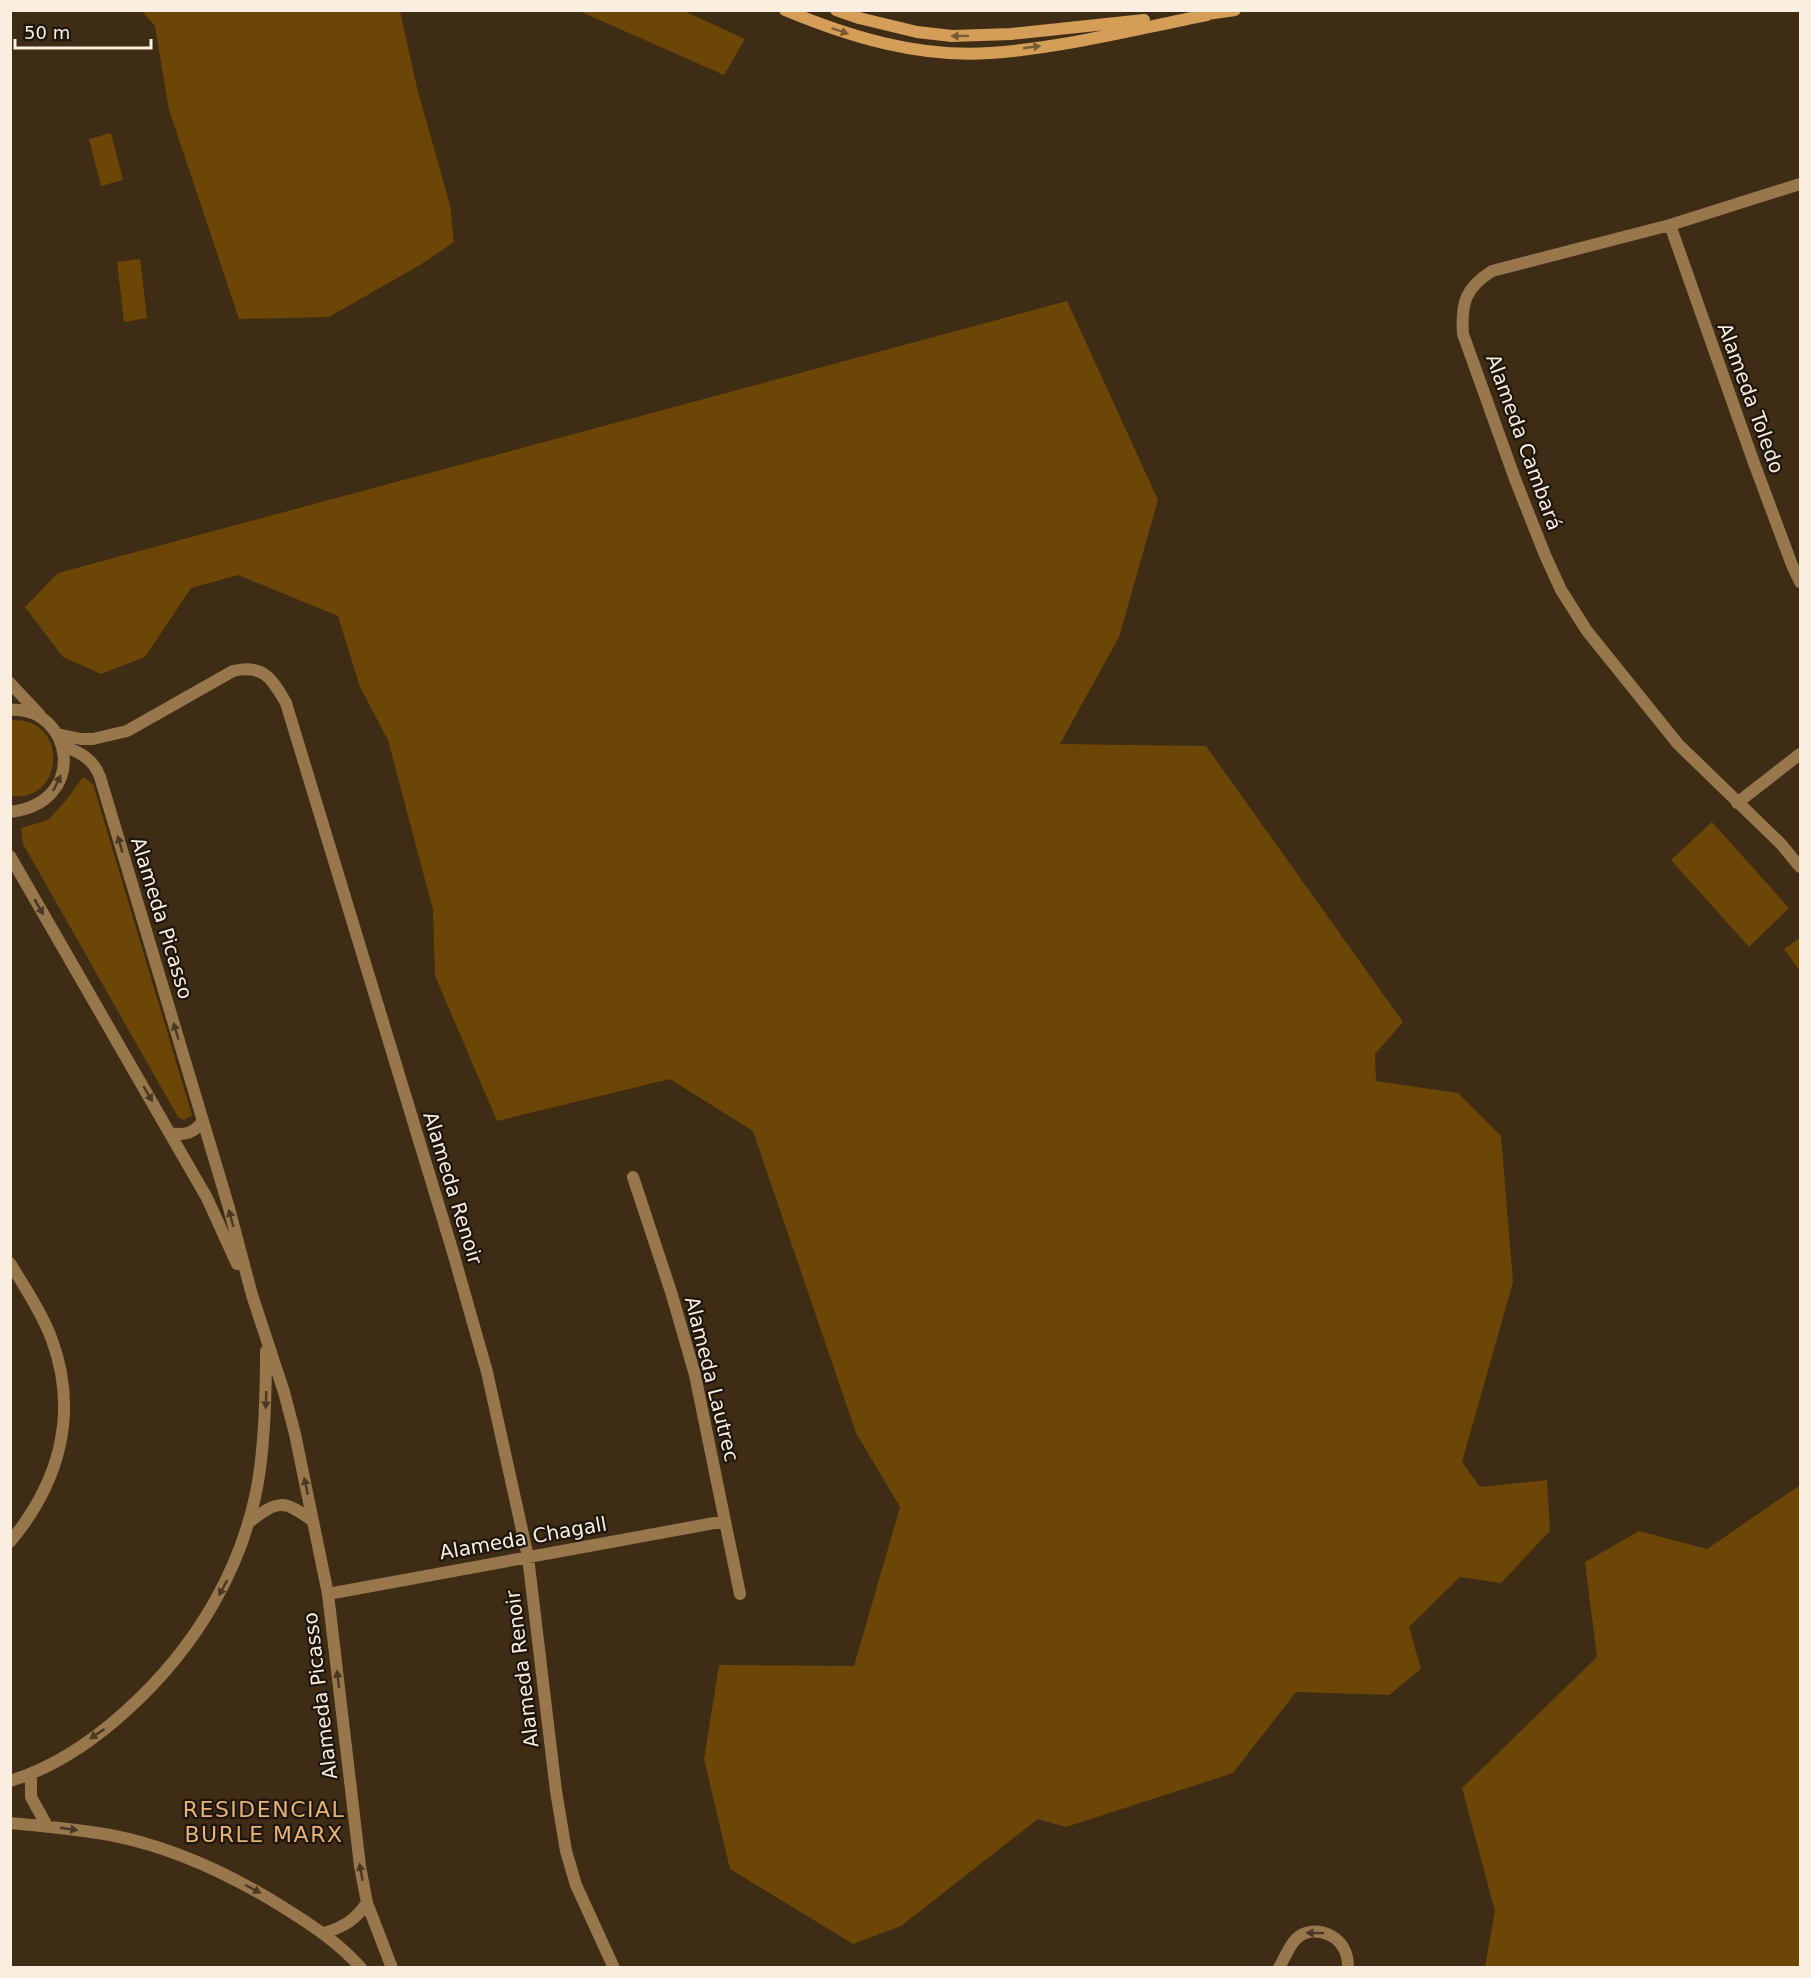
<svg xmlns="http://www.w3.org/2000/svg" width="1811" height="1978" viewBox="0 0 1811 1978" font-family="'DejaVu Sans',sans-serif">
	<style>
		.green { fill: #6c4606 }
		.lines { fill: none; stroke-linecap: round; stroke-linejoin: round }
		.street { stroke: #98774d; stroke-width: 12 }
		.secondary { stroke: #d49e58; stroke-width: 12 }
		.oneway { fill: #795a32 }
		.oneway2 { fill: #493823 }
		.labels { text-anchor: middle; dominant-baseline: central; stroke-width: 4.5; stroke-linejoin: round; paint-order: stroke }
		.street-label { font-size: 20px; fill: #faeee0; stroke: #1e160c }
		.quarter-label { font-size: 22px; letter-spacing: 1.5px; fill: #e6b374; stroke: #1e160c }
	</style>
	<rect width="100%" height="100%" fill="#3e2c15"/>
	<path class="green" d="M142 11H400L417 88 450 205 454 242 420 265 329 317 239 319 169 110 155 26Z
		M579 11H684L745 39 724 75Z
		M111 133 123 180 101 186 89 139Z
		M140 259 147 318 124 322 117 262Z
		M1067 301 1158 500 1119 637 1060 744 1206 746 1403 1022 1375 1054 1376 1081 1458 1093 1501 1136 1513 1282 1462 1462 1480 1487 1547 1480 1550 1531 1501 1583 1460 1577 1409 1627 1421 1669 1389 1695 1296 1692 1233 1773 1066 1827 1038 1819 901 1926 853 1944 730 1869 704 1759 719 1665 854 1666 900 1507 856 1433 753 1131 670 1079 497 1121 435 976 433 910 388 740 360 687 338 616 238 575 191 588 145 657 101 674 63 657 25 607 58 573Z
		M11 720C70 717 65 803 11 796Z
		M83 777 93 784 192 1115 184 1120 178 1117 23 844 21 828 48 820 67 799Z
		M1712 822 1789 908 1749 947 1671 860Z
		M1800 938V971L1784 949Z
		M1800 1485V1967H1485L1495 1911 1462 1788 1597 1657 1585 1562 1639 1531 1707 1549Z"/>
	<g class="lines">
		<path class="street" d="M1800 184 1670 225 1492 271C1465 288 1461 303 1463 334L1515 479 1545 555 1561 590 1587 631 1678 744 1781 844 1800 867
			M1670 225 1754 463 1792 565 1800 582
			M10 683 40 715
			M10 710C73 706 90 803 10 812
			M57 734 81 739H93L127 731 233 671C264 664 272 679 286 703L452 1249 487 1372 528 1557 556 1791 566 1851 576 1885 614 1968
			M62 745C80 753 93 758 100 777L229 1208 252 1295 284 1392 295 1434 328 1594 360 1866 367 1903 392 1968
			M1737 803 1800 754
			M10 856 207 1198 237 1264
			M170 1133C185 1136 194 1133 203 1121
			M633 1177 672 1295 695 1375 740 1594
			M10 1263C25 1288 42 1313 52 1340 79 1414 59 1483 10 1542
			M248 1523C278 1500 283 1499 313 1521
			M328 1594 725 1521
			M31 1775V1797L47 1826
			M10 1781C53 1768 94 1740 126 1711 196 1648 247 1564 260 1469 265 1430 266 1391 266 1351
			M10 1823C44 1826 77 1829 110 1835 173 1847 232 1875 286 1909 313 1926 339 1943 361 1968
			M324 1933C344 1927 355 1920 367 1903
			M1279 1968C1284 1959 1289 1946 1296 1939 1310 1925 1336 1932 1344 1949 1347 1954 1348 1962 1348 1968"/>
		<path class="secondary" d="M785 10C850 37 919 58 990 53 1063 48 1135 29 1207 15
			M836 10 859 18 917 32 952 36 1011 34 1144 20
			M1200 15 1235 10"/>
	</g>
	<defs><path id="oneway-solid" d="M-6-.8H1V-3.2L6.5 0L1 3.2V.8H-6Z" transform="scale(1.5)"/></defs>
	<g class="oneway">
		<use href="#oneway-solid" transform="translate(840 31) rotate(19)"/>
		<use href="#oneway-solid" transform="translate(960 36) rotate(179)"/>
		<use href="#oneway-solid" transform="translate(1032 47) rotate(-8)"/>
	</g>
	<g class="oneway2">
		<use href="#oneway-solid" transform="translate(57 783) rotate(-64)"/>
		<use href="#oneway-solid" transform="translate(120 844) rotate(-106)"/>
		<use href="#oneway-solid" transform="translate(39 907) rotate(60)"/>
		<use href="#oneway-solid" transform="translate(176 1031) rotate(-107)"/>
		<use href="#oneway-solid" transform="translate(148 1094) rotate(60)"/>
		<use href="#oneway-solid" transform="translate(231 1218) rotate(-105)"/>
		<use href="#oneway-solid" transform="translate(266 1400) rotate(92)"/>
		<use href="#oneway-solid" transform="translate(306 1486) rotate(-102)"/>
		<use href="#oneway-solid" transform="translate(223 1588) rotate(118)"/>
		<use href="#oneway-solid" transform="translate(338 1679) rotate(-97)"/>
		<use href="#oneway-solid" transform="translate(97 1734) rotate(146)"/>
		<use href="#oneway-solid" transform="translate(69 1829) rotate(8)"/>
		<use href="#oneway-solid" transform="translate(361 1872) rotate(-101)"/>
		<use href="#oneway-solid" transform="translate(253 1889) rotate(28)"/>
		<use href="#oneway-solid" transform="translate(1315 1933) rotate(-179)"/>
	</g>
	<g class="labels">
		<g class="street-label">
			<text transform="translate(1751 398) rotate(70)">Alameda Toledo</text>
			<text transform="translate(1524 442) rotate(70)">Alameda Cambará</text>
			<text transform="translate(162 918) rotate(73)">Alameda Picasso</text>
			<text transform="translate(453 1188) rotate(73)">Alameda Renoir</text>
			<text transform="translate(712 1379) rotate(76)">Alameda Lautrec</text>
			<text transform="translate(523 1538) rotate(-10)">Alameda Chagall</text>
			<text transform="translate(522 1669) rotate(-97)">Alameda Renoir</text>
			<text transform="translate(320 1696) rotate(-97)">Alameda Picasso</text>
		</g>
		<g class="quarter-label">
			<text x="264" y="1809">RESIDENCIAL<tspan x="264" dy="25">BURLE MARX</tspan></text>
		</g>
	</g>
	<rect width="1811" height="1978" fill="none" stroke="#faeee0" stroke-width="24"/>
	<path d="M15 39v9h136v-9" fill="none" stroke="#faeee0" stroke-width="3"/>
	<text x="24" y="39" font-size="18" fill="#faeee0" stroke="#1e160c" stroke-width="4.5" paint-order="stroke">50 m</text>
</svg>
